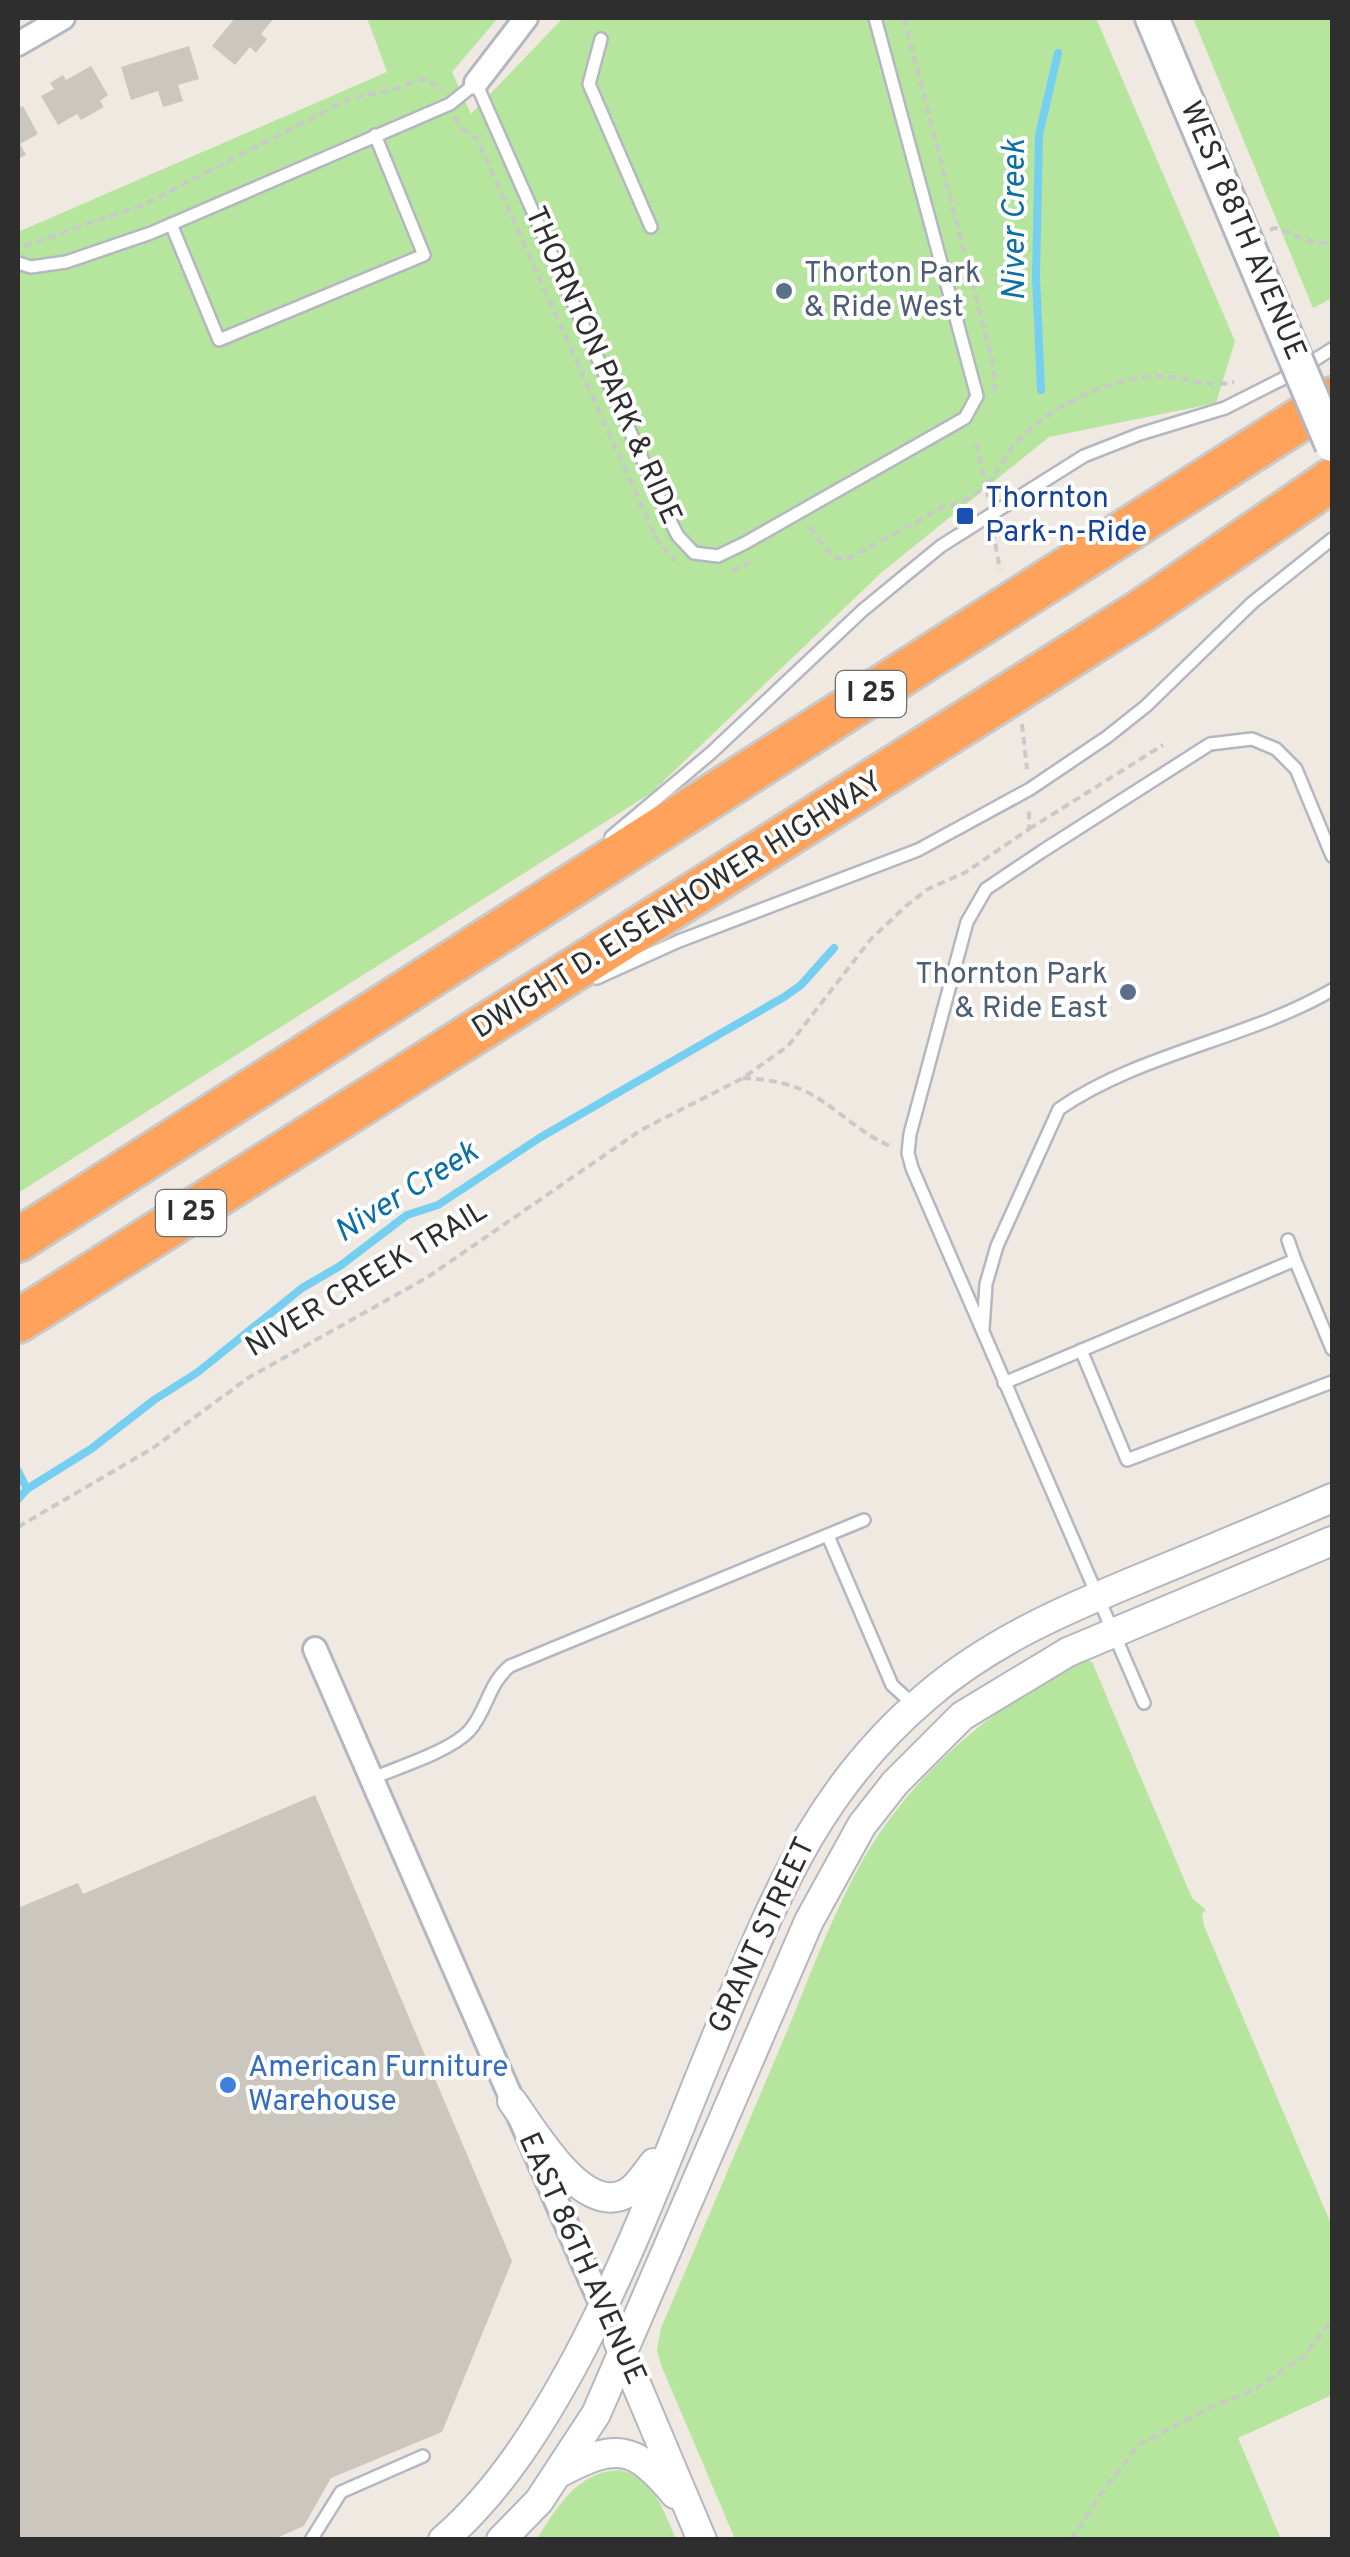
<svg xmlns="http://www.w3.org/2000/svg" width="1350" height="2557" viewBox="0 0 1350 2557" font-family="Overpass,sans-serif">
	<style>
		.green { fill: #b6e59e }
		.lines { fill: none; stroke-linecap: round; stroke-linejoin: round }
		.stream { stroke: #75cff0; stroke-width: 8 }
		.building { fill: #cbc7bf }
		.service-casing { stroke: #b4b7c1; stroke-width: 16 }
		.minor-casing { stroke: #b4b7c1; stroke-width: 28 }
		.tertiary-casing { stroke: #b4b7c1; stroke-width: 32 }
		.secondary-casing { stroke: #b4b7c1; stroke-width: 38 }
		.motorway-casing { stroke: #c9c9c9; stroke-width: 48 }
		.path { stroke: #c9c9c9; stroke-width: 4; stroke-dasharray: 8 5; stroke-linecap: butt }
		.service { stroke: #fff; stroke-width: 11 }
		.minor { stroke: #fff; stroke-width: 22 }
		.tertiary { stroke: #fff; stroke-width: 28 }
		.secondary { stroke: #fff; stroke-width: 32 }
		.motorway { stroke: #ffa35c; stroke-width: 42 }
		.secondary-bridge-casing { stroke: #b4b7c1; stroke-width: 38; stroke-linecap: butt }
		.secondary-bridge { stroke: #fff; stroke-width: 32 }
		.service-dot { fill: #5c6f8a; stroke: #fff; stroke-width: 4 }
		.transit-dot { fill: #1a4fb4; stroke: #fff; stroke-width: 4 }
		.shop-dot { fill: #3f7fe0; stroke: #fff; stroke-width: 4 }
		.labels { text-anchor: middle; dominant-baseline: central; stroke-width: 8; stroke-linejoin: round; paint-order: stroke }
		.shield { fill: #fff; stroke: #6d6d6d; stroke-width: 2.5 }
		.shield-label { font-size: 28px; font-weight: bold; fill: #2e2e2e }
		.street-label { font-size: 30px; fill: #2e2e2e; stroke: #fff }
		.service-label { font-size: 30px; fill: #4e5e75; stroke: #fff; text-anchor: start }
		.transit-label { font-size: 30px; fill: #164399; stroke: #fff; text-anchor: start }
		.shop-label { font-size: 30px; fill: #366cbe; stroke: #fff; text-anchor: start }
		.water-label { font-size: 32px; font-style: italic; fill: #0d6fa3; stroke: #fff }
	</style>
	<rect width="100%" height="100%" fill="#efe9e1"/>
	<path class="green" d="M367 18H498L452 72 471 114 563 18H1096L1235 341 1216 403 1049 437 881 573 651 793 18 1193V232L387 72Z
		M1193 18H1332V298L1313 308Z
		M1086 1660 1092 1662 1192 1898 1206 1910 1202 1914 1204 1926 1332 2226V2395L1238 2438 1281 2539H735L661 2365 657 2350 661 2328C700 2237 738 2146 777 2055 802 1997 823 1937 852 1880 901 1783 989 1706 1086 1660Z
		M619 2470C654 2477 663 2510 676 2539H537C557 2507 577 2472 619 2470Z"/>
	<g class="lines">
		<path class="stream" d="M1041 390 1036 277 1039 135 1058 53
			M18 1471 27 1489
			M18 1499 27 1489 91 1449 154 1400 198 1372 302 1288 340 1266 407 1215 438 1205 541 1137 784 997 801 985 834 948"/>
	</g>
	<path class="building" d="M235 18H274L261 34 267 39 256 53 250 47 235 65 212 46Z
		M189 46 199 79 178 85 183 101 163 107 158 91 131 100 121 67Z
		M91 66 108 95 100 101 104 107 81 120 77 114 58 125 41 96 54 89 50 83 63 75 66 80Z
		M23 106 38 134 20 144 26 155 18 159V109Z
		M315 1795 512 2261 442 2432 331 2478 304 2526 272 2540H18V1908L78 1883 83 1894Z"/>
	<g class="lines">
		<g class="service-casing">
			<path id="service" d="M601 39 589 84 651 227
				M171 224 219 340 424 255 375 135
				M18 263 31 267 66 262 151 233 450 104 476 83 667 515 678 536 694 553 718 556 745 543 965 418 977 396 875 18
				M611 837 711 753 863 610 941 546 1084 456 1140 434 1225 408 1292 374 1332 349
				M597 978 679 941 918 850 1030 789 1107 737 1146 706 1252 603 1332 539
				M1295 1260 1332 1349
				M983 1329 986 1284 997 1246 1059 1109C1140 1053 1248 1039 1332 990
				M1081 1350 1127 1460 1332 1382
				M1004 1383 1295 1260 1288 1240
				M828 1536 892 1685 915 1706
				M1144 1703 912 1168 908 1153 910 1134 967 922 986 889 1041 852 1210 744 1252 739 1276 749 1296 769 1332 856
				M371 1779C398 1767 449 1752 469 1731 487 1711 488 1684 510 1666L864 1520
				M311 2540 341 2492 423 2456"/>
		</g>
		<g class="minor-casing">
			<path id="minor" d="M18 44 63 18
				M476 83 526 18
				M315 1649 603 2308"/>
		</g>
		<g class="tertiary-casing">
			<path id="tertiary" d="M512 2101C534 2131 583 2218 627 2193 638 2187 646 2173 654 2163
				M618 2341 702 2540
				M559 2473C615 2443 634 2444 675 2494
				M443 2540C500 2491 542 2423 577 2358 637 2245 680 2122 730 2004 781 1883 823 1784 927 1696 991 1641 1066 1609 1144 1577 1207 1551 1270 1525 1332 1498
				M501 2540 539 2501 596 2414 809 1921 862 1825 895 1783 962 1716 1068 1652 1332 1541"/>
		</g>
		<g class="secondary-casing">
			<path id="secondary" d="M1152 18 1280 322"/>
		</g>
		<g class="motorway-casing">
			<path id="motorway" d="M18 1240 1332 399
				M18 1321 1143 610 1332 480"/>
		</g>
		<path class="path" d="M904 18 994 368 995 391
			M455 117 460 127 477 139 656 538 676 561
			M1270 230 1275 228 1316 243H1332
			M24 246 143 205 351 98 395 89 423 79 444 90
			M988 497 986 487C995 474 1003 460 1012 448 1043 409 1107 378 1156 376 1183 376 1207 388 1234 382
			M810 527 832 556 846 560 945 506 959 504 986 487 975 438
			M993 531 1000 570
			M732 571 750 562
			M1022 724 1027 769
			M1029 829 1163 745
			M743 1078C765 1079 786 1082 807 1092 836 1107 859 1133 890 1146
			M18 1527 153 1448 248 1378 428 1277 641 1130 743 1078 788 1046 871 939 906 906 928 889 966 872 1029 829V809
			M1071 2540 1098 2498 1138 2445 1211 2407 1254 2390 1304 2356 1332 2319"/>
		<use href="#service" class="service"/>
		<use href="#minor" class="minor"/>
		<use href="#tertiary" class="tertiary"/>
		<use href="#secondary" class="secondary"/>
		<use href="#motorway" class="motorway"/>
		<g class="secondary-bridge-casing">
			<path id="secondary-bridge" d="M1280 322 1332 445"/>
		</g>
		<use href="#secondary-bridge" class="secondary-bridge"/>
	</g>
	<g class="service-dot">
		<circle cx="784" cy="291" r="10"/>
		<circle cx="1128" cy="992" r="10"/>
	</g>
	<rect class="transit-dot" x="955" y="506" width="20" height="20" rx="5"/>
	<circle class="shop-dot" cx="228" cy="2085" r="10"/>
	<g class="labels">
		<g class="shield">
			<rect x="836" y="671" width="70" height="46" rx="8"/>
			<rect x="156" y="1190" width="70" height="46" rx="8"/>
		</g>
		<g class="shield-label">
			<text x="871" y="694">I 25</text>
			<text x="191" y="1213">I 25</text>
		</g>
		<g class="street-label">
			<text transform="translate(1242 231) rotate(67)">WEST 88TH AVENUE</text>
			<text transform="translate(602 366) rotate(66)">THORNTON PARK &amp; RIDE</text>
			<text transform="translate(678 906) rotate(-32)">DWIGHT D. EISENHOWER HIGHWAY</text>
			<text transform="translate(367 1280) rotate(-31)">NIVER CREEK TRAIL</text>
			<text transform="translate(763 1936) rotate(-65)">GRANT STREET</text>
			<text transform="translate(581 2259) rotate(66)">EAST 86TH AVENUE</text>
		</g>
		<g class="service-label">
			<text x="804" y="274">Thorton Park<tspan x="804" dy="34">&amp; Ride West</tspan></text>
			<text x="1108" y="975" text-anchor="end">Thornton Park<tspan x="1108" dy="34">&amp; Ride East</tspan></text>
		</g>
		<g class="transit-label">
			<text x="985" y="499">Thornton<tspan x="985" dy="34">Park-n-Ride</tspan></text>
		</g>
		<g class="shop-label">
			<text x="248" y="2068">American Furniture<tspan x="248" dy="34">Warehouse</tspan></text>
		</g>
		<g class="water-label">
			<text transform="translate(1016 220) rotate(-90)">Niver Creek</text>
			<text transform="translate(407 1193) rotate(-32)">Niver Creek</text>
		</g>
	</g>
	<rect width="1350" height="2557" fill="none" stroke="#2e2e2e" stroke-width="40"/>
</svg>
